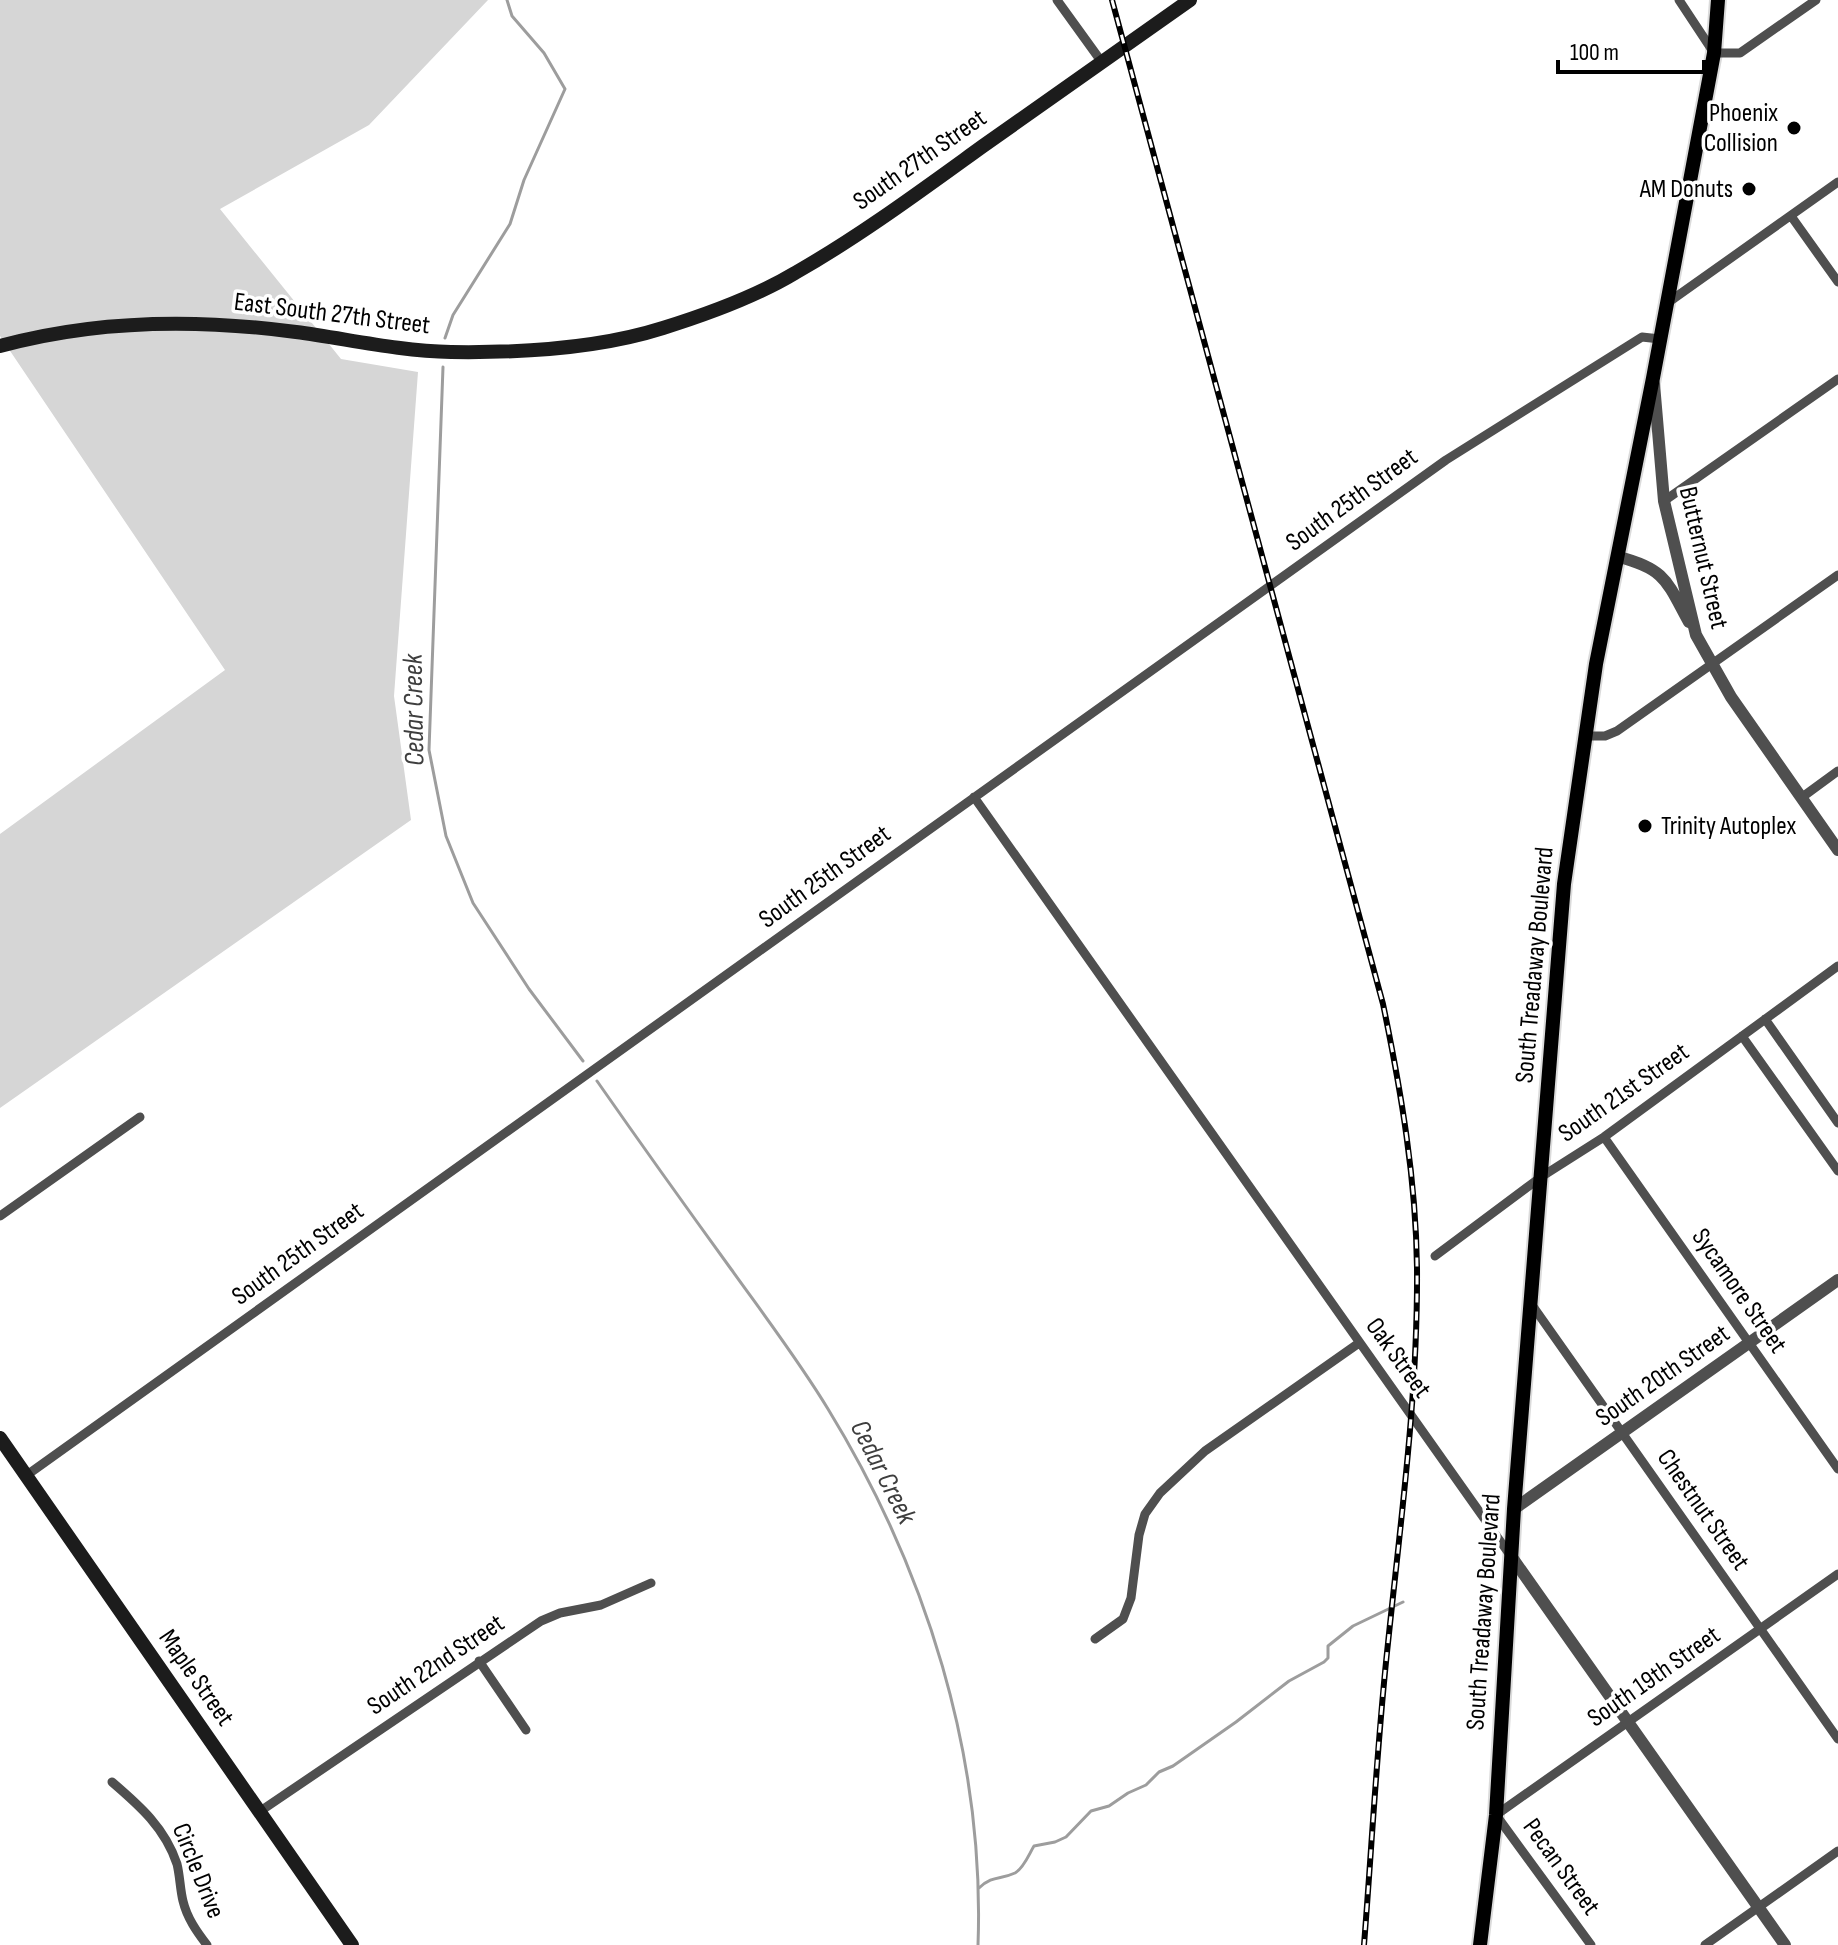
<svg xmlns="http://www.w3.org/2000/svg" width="1838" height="1945" viewBox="0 0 1838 1945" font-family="'Sofia Sans Condensed',sans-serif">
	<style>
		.green { fill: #d6d6d6 }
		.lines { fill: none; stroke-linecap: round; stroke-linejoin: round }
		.stream { stroke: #9d9d9d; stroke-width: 3 }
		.primary-casing { stroke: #dbdbdb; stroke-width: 18 }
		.minor { stroke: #4f4f4f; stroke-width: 9 }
		.tertiary { stroke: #4f4f4f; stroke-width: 12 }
		.secondary { stroke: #1c1c1c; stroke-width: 14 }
		.primary { stroke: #000; stroke-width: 14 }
		.rail-casing { stroke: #000; stroke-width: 6 }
		.rail { stroke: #fff; stroke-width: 3; stroke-dasharray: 9; stroke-linecap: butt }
		.poi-dot { fill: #000; stroke: #fff; stroke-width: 3 }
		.labels { text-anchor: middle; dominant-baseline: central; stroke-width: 7; stroke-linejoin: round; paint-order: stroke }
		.poi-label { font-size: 26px; fill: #000; stroke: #fff; text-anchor: end }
		.street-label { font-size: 26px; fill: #000; stroke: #fff }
		.water-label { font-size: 28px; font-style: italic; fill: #3e3e3e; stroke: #fff }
	</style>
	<rect width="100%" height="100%" fill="#fff"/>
	<path class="green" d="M0 0H488L369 125 220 209 341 359 418 372 394 696 411 820 0 1108V834L225 670 0 336Z"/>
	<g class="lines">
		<path class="stream" d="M445 338 453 315 510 224 524 180 565 89 544 53 512 16 507 0
			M443 367 429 750 446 836 473 903 529 989 583 1061
			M597 1081C641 1144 686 1207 731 1269 764 1315 799 1361 828 1409 926 1569 985 1756 978 1945
			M979 1888C993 1875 1000 1880 1015 1873 1024 1868 1029 1854 1034 1846L1055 1842 1066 1837 1091 1811 1109 1806 1128 1793 1146 1785 1159 1772 1173 1766 1236 1722 1289 1681 1324 1662 1328 1658V1646L1353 1626 1403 1602"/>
		<g class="primary-casing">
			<path id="primary" d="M1480 1945 1496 1815 1514 1509 1564 884 1596 664 1653 378 1714 53 1718 0"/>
		</g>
		<path class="minor" d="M1057 0 1101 61
			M1679 0 1714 53H1740L1816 0
			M1791 216 1838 282
			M1666 304 1838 182
			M1664 501 1838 379
			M1586 736H1605L1617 731 1838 575
			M974 797 1510 1555
			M1801 798 1838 771
			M1765 1019 1838 1123
			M1742 1036 1838 1171
			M1604 1137 1838 1469
			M0 1216 140 1117
			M1435 1256 1541 1177 1604 1137 1838 966
			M1532 1305 1838 1739
			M27 1475 1446 460 1642 337 1660 339
			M1095 1639 1123 1619 1131 1598 1139 1535 1145 1514 1160 1493 1205 1451 1359 1343
			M479 1661 526 1730
			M112 1782C140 1806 165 1828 177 1864 180 1876 180 1889 183 1901 187 1918 197 1932 207 1945
			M259 1812 541 1621 560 1613 601 1605 651 1583
			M1591 1945 1496 1815 1838 1574
			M1705 1945 1838 1851"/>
		<path class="tertiary" d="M1654 384 1664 501 1696 635 1731 697 1838 850
			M1619 557C1666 569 1667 582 1689 622
			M1514 1509 1838 1280
			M1511 1556 1785 1945"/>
		<path class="secondary" d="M0 346C95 320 199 319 296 332 348 339 399 351 451 352 520 353 597 349 663 328 708 314 755 297 795 273 860 236 922 190 983 146 1052 97 1121 48 1190 0
			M0 1438 352 1945"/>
		<use href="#primary" class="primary"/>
		<g class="rail-casing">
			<path id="rail" d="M1112 0 1383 1004C1401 1091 1416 1179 1417 1268 1418 1393 1401 1518 1388 1643 1377 1743 1372 1844 1364 1945"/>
		</g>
		<use href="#rail" class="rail"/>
	</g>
	<g class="poi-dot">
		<circle cx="1794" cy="128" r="8"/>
		<circle cx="1749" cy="189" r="8"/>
		<circle cx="1645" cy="826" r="8"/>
	</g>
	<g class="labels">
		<g class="poi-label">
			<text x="1778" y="113">Phoenix<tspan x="1778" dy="30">Collision</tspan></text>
			<text x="1733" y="189">AM Donuts</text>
			<text x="1661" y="826" text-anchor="start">Trinity Autoplex</text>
		</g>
		<g class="street-label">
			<text transform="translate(920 160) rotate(-35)">South 27th Street</text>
			<text transform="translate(332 314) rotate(7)">East South 27th Street</text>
			<text transform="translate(1352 500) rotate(-36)">South 25th Street</text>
			<text transform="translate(1703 558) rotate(77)">Butternut Street</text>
			<text transform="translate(825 877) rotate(-36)">South 25th Street</text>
			<text transform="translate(1535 965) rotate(-85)">South Treadaway Boulevard</text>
			<text transform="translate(1624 1093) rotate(-35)">South 21st Street</text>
			<text transform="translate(298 1254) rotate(-36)">South 25th Street</text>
			<text transform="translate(1739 1291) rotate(55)">Sycamore Street</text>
			<text transform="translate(1398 1358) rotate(54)">Oak Street</text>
			<text transform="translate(1663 1376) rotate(-35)">South 20th Street</text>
			<text transform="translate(1703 1510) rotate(55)">Chestnut Street</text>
			<text transform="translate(1484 1612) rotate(-86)">South Treadaway Boulevard</text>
			<text transform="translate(436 1665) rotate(-34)">South 22nd Street</text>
			<text transform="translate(1654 1677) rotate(-35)">South 19th Street</text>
			<text transform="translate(196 1678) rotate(55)">Maple Street</text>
			<text transform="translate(1561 1867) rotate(54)">Pecan Street</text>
			<text transform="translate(198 1871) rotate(68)">Circle Drive</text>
		</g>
		<g class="water-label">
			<text transform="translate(414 710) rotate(-91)">Cedar Creek</text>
			<text transform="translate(883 1472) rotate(63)">Cedar Creek</text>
		</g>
	</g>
	<path d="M1558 60v12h146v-12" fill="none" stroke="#000000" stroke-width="4"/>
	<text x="1570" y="60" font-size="24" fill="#000000" stroke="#ffffff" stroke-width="6" paint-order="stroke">100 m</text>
</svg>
